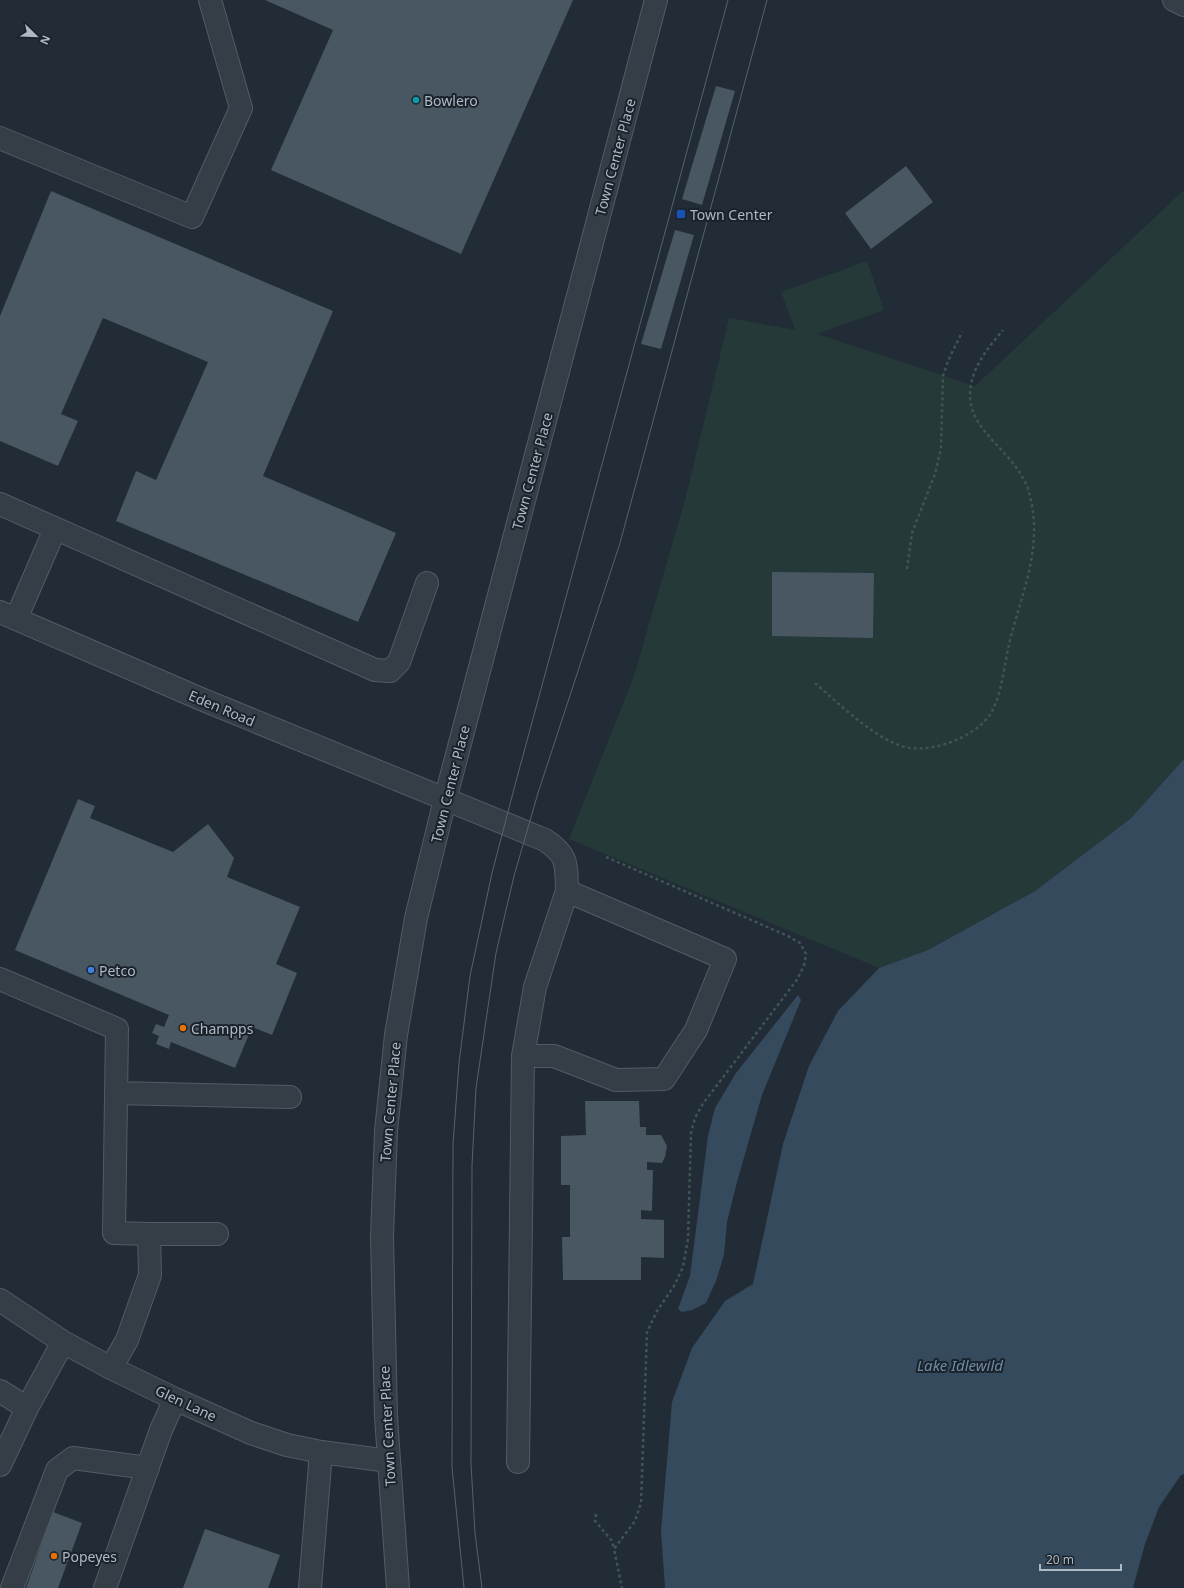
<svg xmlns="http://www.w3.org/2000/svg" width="1184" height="1588" viewBox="0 0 1184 1588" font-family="'Noto Sans',sans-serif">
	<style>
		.green { fill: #243938 }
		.water { fill: #364a5d }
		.building { fill: #495762 }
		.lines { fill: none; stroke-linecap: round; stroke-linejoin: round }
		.minor-casing { stroke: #525c65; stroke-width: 24 }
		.path { stroke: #415455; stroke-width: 2.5; stroke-dasharray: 3 3; stroke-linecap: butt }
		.minor { stroke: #353e47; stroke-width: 22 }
		.tram { stroke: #57626e; stroke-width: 1 }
		.culture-dot { fill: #0f9aa8; stroke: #1a232b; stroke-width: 1.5 }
		.transit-dot { fill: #1a4fb4; stroke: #1a232b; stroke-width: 1.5 }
		.shop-dot { fill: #3f7fe0; stroke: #1a232b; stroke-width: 1.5 }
		.food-dot { fill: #e8710a; stroke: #1a232b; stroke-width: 1.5 }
		.labels { text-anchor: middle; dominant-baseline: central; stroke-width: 4; stroke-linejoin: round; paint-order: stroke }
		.poi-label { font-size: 14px; fill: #afb9c4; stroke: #1a232b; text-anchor: start }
		.street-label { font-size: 14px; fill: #afb9c4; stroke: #1a232b }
		.water-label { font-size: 15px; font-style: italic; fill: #708da6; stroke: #1a232b }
	</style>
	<rect width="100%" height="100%" fill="#212c36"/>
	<path class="green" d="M1184 190V759L1130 819 1035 891 928 950 879 968 569 839 633 679 685 500 729 318 795 330 781 292 867 261 884 310 817 334 975 386Z"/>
	<path class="water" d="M1184 759V1474L1181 1475 1159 1507 1145 1544 1133 1588H665L661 1531 672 1402 692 1348 725 1301 753 1284 783 1144 809 1066 838 1011 879 968 928 950 1035 891 1130 819Z
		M798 995 801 1000 762 1095 737 1182 727 1222 724 1255 716 1281 706 1303 692 1310 682 1312 678 1309 690 1276 708 1136 715 1108 736 1073Z"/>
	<path class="building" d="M265 0H573L461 254 271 170 333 30Z
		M716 86 735 91 702 205 682 199Z
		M906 166 933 202 871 249 845 213Z
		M51 191 333 311 263 476 396 533 358 622 116 521 136 471 156 480 208 362 103 318 61 414 78 421 58 466 0 441V316Z
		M675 230 694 235 661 349 641 344Z
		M772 572 874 573 873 638 772 636Z
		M78 799 95 806 90 818 173 852 208 824 234 858 227 877 300 907 276 964 297 973 272 1035 252 1027 235 1068 171 1042 169 1049 156 1044 159 1036 152 1033 156 1024 164 1027 169 1015 15 950Z
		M585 1101H639L640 1127H646V1135H661L667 1146 665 1157 662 1163 647 1162V1170H653L652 1211 641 1210V1219L664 1220V1258L641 1257V1280H563L562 1237H570V1185H561V1136L586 1135Z
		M53 1512 82 1523 58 1588H26Z
		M205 1529 280 1555 268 1588H183Z"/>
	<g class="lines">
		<g class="minor-casing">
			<path id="minor" d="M1174 0 1184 5
				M0 138 192 217 241 108 210 0
				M0 504 375 670 390 671 399 662 427 583
				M0 612 201 699 545 840C569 856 566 864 567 891
				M16 619 55 529
				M0 979 117 1029 114 1233 149 1234 150 1275 127 1340 111 1368
				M116 1093 290 1097
				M149 1234H217
				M0 1300 63 1342 111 1368 175 1399 251 1433 287 1445 321 1452 389 1461
				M0 1391 27 1408
				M518 1462 523 1056 535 987 567 891 725 959 696 1030 664 1079 616 1080 554 1056H523
				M0 1465 27 1408 63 1342
				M12 1588 57 1470 73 1458 148 1468
				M105 1588 161 1430 175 1399
				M310 1588 321 1452
				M398 1588 386 1417 382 1236 386 1131 396 1035 416 918 445 800 656 0"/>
		</g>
		<path class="path" d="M907 569 912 533 935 474 941 448 943 376 948 361 962 332
			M815 683C838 703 880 744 910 748 926 750 942 746 956 740 968 735 984 725 991 713 1003 691 1004 664 1010 640 1022 592 1043 548 1030 496 1020 453 971 436 970 396 970 369 987 349 1003 330
			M606 857 788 936 800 943 806 954 804 966 796 981 702 1105 695 1118 691 1133 688 1239 683 1267 674 1286 657 1311 647 1332 641 1503 635 1521 614 1549 622 1588
			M596 1514 595 1521 612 1541 614 1549"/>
		<use href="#minor" class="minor"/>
		<path class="tram" d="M464 1588 452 1467 453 1144 459 1063 470 976 492 873 515 785 728 0
			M482 1588 475 1533 471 1464 472 1165 476 1088 496 953 514 876 538 793 620 543 767 0"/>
	</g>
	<circle class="culture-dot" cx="416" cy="100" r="4"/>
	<rect class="transit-dot" x="676" y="209" width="10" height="10" rx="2"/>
	<circle class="shop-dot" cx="91" cy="970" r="4"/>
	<g class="food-dot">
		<circle cx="183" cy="1028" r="4"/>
		<circle cx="54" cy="1556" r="4"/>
	</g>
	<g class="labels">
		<g class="poi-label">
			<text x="424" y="100">Bowlero</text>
			<text x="690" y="214">Town Center</text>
			<text x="99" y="970">Petco</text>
			<text x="191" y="1028">Champps</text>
			<text x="62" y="1556">Popeyes</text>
		</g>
		<g class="street-label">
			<text transform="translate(615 157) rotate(-75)">Town Center Place</text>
			<text transform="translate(532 471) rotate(-75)">Town Center Place</text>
			<text transform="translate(222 708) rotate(23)">Eden Road</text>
			<text transform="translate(450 784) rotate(-76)">Town Center Place</text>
			<text transform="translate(390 1102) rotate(-85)">Town Center Place</text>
			<text transform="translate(186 1403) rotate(25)">Glen Lane</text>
			<text transform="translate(387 1426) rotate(-93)">Town Center Place</text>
		</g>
		<g class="water-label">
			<text x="960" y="1365">Lake Idlewild</text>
		</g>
	</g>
	<g transform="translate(36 36) rotate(113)" stroke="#1a232b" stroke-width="3" paint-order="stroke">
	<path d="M0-3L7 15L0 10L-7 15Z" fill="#afb9c4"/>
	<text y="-6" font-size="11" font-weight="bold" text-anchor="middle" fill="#afb9c4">N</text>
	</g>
	<path d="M1040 1564v6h81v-6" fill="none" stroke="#afb9c4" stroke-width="2"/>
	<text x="1046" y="1564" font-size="12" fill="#afb9c4" stroke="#1a232b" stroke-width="3" paint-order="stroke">20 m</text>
</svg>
